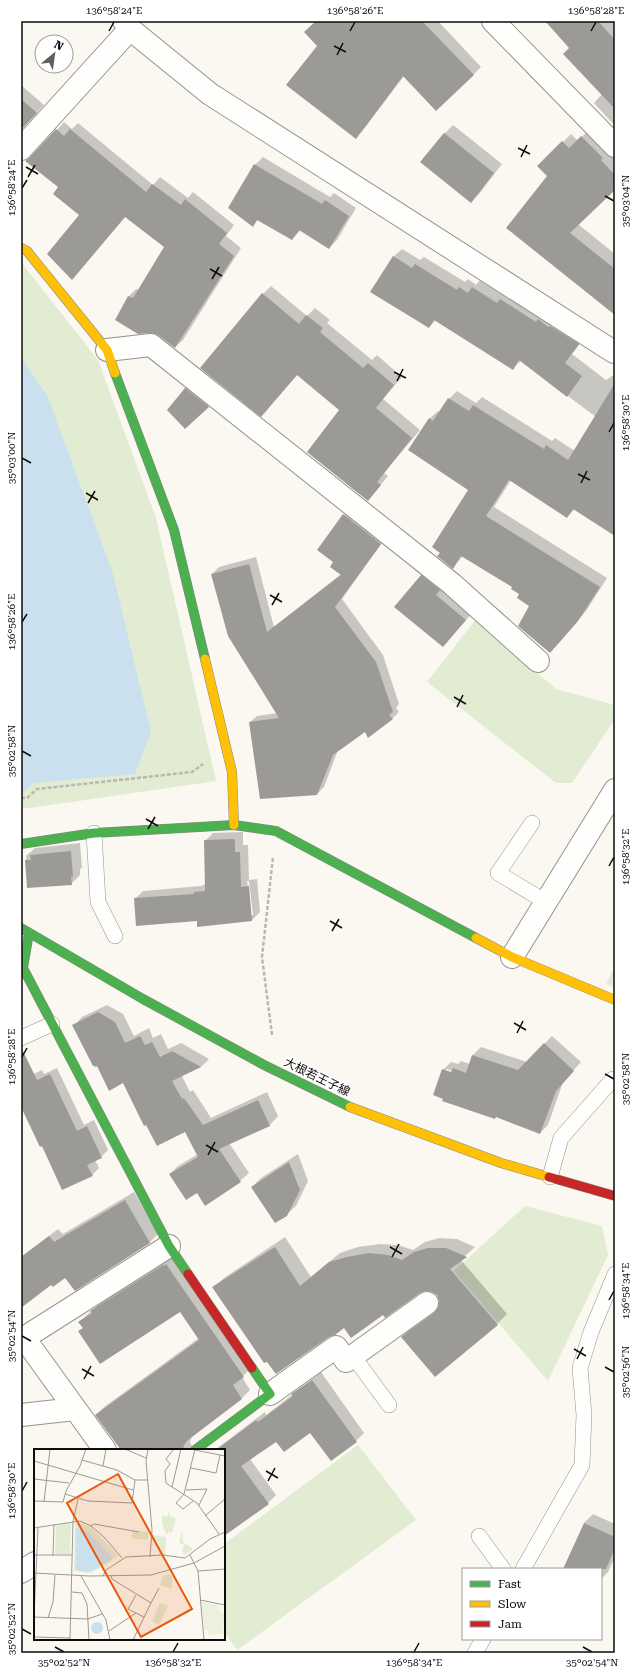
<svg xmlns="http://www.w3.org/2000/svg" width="636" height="1674" viewBox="0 0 636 1674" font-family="'Roboto Serif','Noto Sans JP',serif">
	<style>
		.green { fill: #e1ecd2 }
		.water { fill: #cbe0ef }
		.shadow { fill: #0003; fill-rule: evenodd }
		.building { fill: #9c9a96 }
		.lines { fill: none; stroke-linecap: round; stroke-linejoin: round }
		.lane-casing { stroke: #93928f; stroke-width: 16 }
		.street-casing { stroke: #93928f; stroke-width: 24 }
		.fast-casing { stroke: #8a8985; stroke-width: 10 }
		.slow-casing { stroke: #8a8985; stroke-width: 10 }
		.jam-casing { stroke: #8a8985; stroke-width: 10 }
		.path { stroke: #b7b7b5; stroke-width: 2.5; stroke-dasharray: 4 2; stroke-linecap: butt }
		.lane { stroke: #fefefd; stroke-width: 15 }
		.street { stroke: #fefefd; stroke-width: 22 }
		.fast { stroke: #4caf50; stroke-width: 9 }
		.slow { stroke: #ffc107; stroke-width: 9 }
		.jam { stroke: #c62828; stroke-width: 9 }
		.ticks { fill: none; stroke: #0c0c0c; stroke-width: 1.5 }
		.labels { text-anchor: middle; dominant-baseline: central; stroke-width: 4; stroke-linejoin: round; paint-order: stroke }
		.street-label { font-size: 12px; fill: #0c0c0c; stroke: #fff }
		.inset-road { fill: none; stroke: #9b9a95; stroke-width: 1 }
		.view { fill: #e8590c; fill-opacity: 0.15; stroke: #e8590c; stroke-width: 2 }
		.inset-edge { fill: none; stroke: #0c0c0c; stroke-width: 2 }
		.neatline { fill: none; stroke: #0c0c0c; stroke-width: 1.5 }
		.ticks-label { font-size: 10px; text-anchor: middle; fill: #0c0c0c }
	</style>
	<rect width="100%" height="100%" fill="#faf8f0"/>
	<path class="green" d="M21 262 98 360 156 518 216 781 30 808H21Z
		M476 619 556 689 615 705V719L572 783H556L427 682Z
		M615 966V988L606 984Z
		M525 1206 602 1226 608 1255 548 1381 454 1271Z
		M358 1445 416 1520 237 1650 224 1632V1544Z"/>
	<path class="water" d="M21 358 47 395 113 574 151 732 135 774 33 783 26 791H21Z"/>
	<path class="shadow" d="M345 21H438L481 67 473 75 404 76 364 129 356 137Z
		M546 21H615V126L594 103 602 94 571 48Z
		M21 85 44 105 21 130Z
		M64 122 72 129 78 123 153 185 160 177 188 198 193 192 234 225 226 236 241 248 183 340 175 347 159 334 116 320 129 296 136 289 139 290 166 247 126 216 72 279 80 215 60 187 57 130Z
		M453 125 502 164 480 193 471 202 444 134Z
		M593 125 615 147V188L578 224 615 254V310L507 228 549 176 539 166 571 134 578 141Z
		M263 157 330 197 334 193 356 208 337 240 329 248 301 230 292 239 259 219 253 225 255 165Z
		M402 249 420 260 424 257 465 282 468 279 476 285 480 280 505 295 586 336 572 354 606 380 615 374V534L575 509 567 517 511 480 494 507 607 578 586 611 558 644 531 605 513 587 463 556 453 567 441 552 470 490 429 419 438 411 440 412 449 399 457 391 476 403 482 397 552 441 555 438 575 451 596 417 521 361 512 369 436 320 429 327 393 257Z
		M271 286 307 316 315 308 330 320 327 323 372 360 377 355 402 377 383 399 420 430 384 473 388 476 368 500 341 410 298 374 261 415 263 294Z
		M194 380 217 398 185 428V388Z
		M351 508 387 536 342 599 383 655 399 704 396 708 399 712 392 719 365 731 338 750 324 787 317 794 250 722 257 716 277 713 212 574 219 567 256 557 274 627 341 574 335 562 344 515Z
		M430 567 474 611 443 646 421 576Z
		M243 832V845H248L249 880 257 879 260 912 252 920 197 919 135 899 143 891 201 886 206 884 205 841 213 833ZM247 881H249L253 915H251Z
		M80 843 82 868 80 869V875L71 884 28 887 26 856 35 848Z
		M107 1005 123 1014 134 1036 149 1028 153 1038 161 1034 168 1049 181 1043 209 1059 201 1067 182 1076 190 1092 193 1090 211 1118 267 1092 278 1116 270 1125 229 1143 249 1173 240 1181 206 1204 198 1192 170 1174 178 1166 198 1154 186 1131 124 1082 98 1066 95 1068 74 1026 82 1017Z
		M552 1036 581 1062 563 1082 548 1125 540 1133 443 1070 451 1062 458 1064 461 1061 470 1064 473 1055 481 1047 527 1062ZM446 1069 456 1072V1074L446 1071Z
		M57 1068 84 1125 94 1120 108 1150 101 1157 95 1160 99 1168 92 1175 63 1189 21 1104V1080L42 1070 44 1074Z
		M298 1154 308 1181 296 1206 286 1215 252 1187 261 1178Z
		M134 1192 158 1234 150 1242 75 1289 66 1276 52 1284 21 1306V1257L58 1229 63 1234Z
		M285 1237 311 1277 340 1253 358 1247 380 1244 398 1245 413 1250 425 1242 439 1238 457 1239 475 1247 461 1260 507 1314 497 1324 402 1337 412 1327 439 1308 440 1301 438 1295 433 1291 426 1290 419 1292 383 1314 344 1327 214 1287 224 1278Z
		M172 1257 251 1368 242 1377 250 1390 242 1398 192 1436 190 1442 194 1450H122L96 1415 104 1407 199 1338 180 1311 83 1328 79 1322 100 1303Z
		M321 1372 364 1433 356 1441 310 1432 277 1441 250 1459 276 1495 268 1503 224 1535V1450H215L265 1412 266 1415Z
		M593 1514 615 1524V1557L608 1572 601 1579V1569H574L584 1523Z"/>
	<path class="building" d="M316 21H422L474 75 436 111 403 76 356 139 286 85 317 46 304 32Z
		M545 21H598L615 40V109L563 54 569 48Z
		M21 99 37 113 21 130Z
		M56 129 64 136 70 129 146 192 152 184 181 205 185 199 227 233 219 244 234 256 175 348 158 335 150 333 138 334 115 320 128 296 133 298 164 247 125 217 72 280 47 254 79 215 53 194 58 187 25 161 30 157Z
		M444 133 494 173 471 203 420 162Z
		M581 136 603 158 601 160 615 175V190L570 233 615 269V315L506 228 547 176 537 166 562 141 569 148Z
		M254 164 322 204 325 200 349 216 329 249 299 230 292 240 257 220 253 227 228 208Z
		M393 256 412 268 415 264 457 290 459 287 468 293 472 287 497 303 500 299 536 322 538 319 548 327 550 326 579 344 565 363 582 376 567 397 519 360 513 370 434 320 429 328 370 292Z
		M262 293 299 324 306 315 323 328 320 332 363 368 368 363 394 385 376 408 412 438 377 482 381 485 368 501 307 452 339 410 297 375 261 417 200 368Z
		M615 383V536L573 509 567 518 509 480 486 516 600 587 578 621 550 653 518 626 529 606 517 598 519 594 511 589 512 587 461 556 453 569 437 556 440 553 432 547 468 490 408 450 429 418 433 421 448 398 469 411 473 405 544 449 546 445 568 460Z
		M185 388 209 407 185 429 167 410Z
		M343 514 381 544 335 607 376 662 393 712 389 715 393 719 368 738 365 732 333 755 317 795 260 799 249 722 279 718 228 636 211 574 249 564 267 632 341 575 330 567 333 562 317 550Z
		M421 575 440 590 436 595 466 620 443 647 394 607Z
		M235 839V852H240L241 887 249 886 252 921 197 927V921L136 926 134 898 194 894V892L205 891 204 840Z
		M71 851 73 877H71L72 885 27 888 25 860H31L30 855Z
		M98 1012 115 1022 125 1043 140 1036 145 1045 152 1042 160 1057 172 1051 201 1067 172 1081 182 1099 184 1098 203 1125 258 1100 270 1126 219 1149 241 1182 205 1206 197 1193 186 1200 169 1174 198 1157 185 1132 157 1146 146 1125 144 1126 123 1083 109 1091 97 1066H93L72 1025Z
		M544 1043 574 1071 556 1091 540 1134 496 1117 495 1119 442 1101 443 1099 433 1095 442 1069 451 1072 453 1068 466 1073 472 1055 518 1070Z
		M21 1047 37 1080 50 1074 77 1131 87 1126 102 1158 87 1165 93 1176 62 1190 42 1146 40 1147 21 1107Z
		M289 1162 300 1190 287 1216 275 1223 251 1187Z
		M125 1200 150 1243 75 1291 65 1278 53 1287 51 1285 21 1308V1257L49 1236 54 1242Z
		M275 1247 300 1286 329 1262 347 1257 369 1253 388 1255 402 1260 414 1252 428 1248H446L467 1257 450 1269 498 1325 435 1377 401 1337 434 1313 438 1308 439 1302 437 1295 432 1292 425 1291 420 1293 385 1318 383 1315 351 1338 344 1328 335 1335 329 1337 276 1374 267 1362 264 1363 212 1287Z
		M166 1264 244 1377 233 1385 242 1399 188 1440 184 1445 183 1450H121L95 1415 199 1340 180 1312 100 1364 78 1331 83 1328 78 1322 92 1313 90 1311 163 1265 164 1266Z
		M312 1380 357 1442 331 1461 310 1433 284 1452 276 1442 241 1466 269 1504 224 1536V1450H216L256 1420 258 1422 293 1396 291 1394Z
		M584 1523 615 1537V1548L606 1569H563Z"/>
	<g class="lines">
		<g class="lane-casing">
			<path id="lane" d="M532 823 498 873 546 902
				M94 833 98 902 115 936
				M21 1038 52 1024
				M550 1177 561 1138 613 1079
				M353 1356 389 1405
				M479 1536 503 1569
				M523 1569 582 1465 584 1415 580 1368 591 1332 615 1274
				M475 1653 483 1639"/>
		</g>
		<g class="street-casing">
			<path id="street" d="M124 21 130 29 210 94 614 352 615 350
				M493 21 615 146
				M21 149 130 29
				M107 350 151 345 452 584 538 661
				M512 957 615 790
				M270 1394 336 1347 346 1361 427 1303
				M21 1415 75 1409
				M105 1450 24 1338 169 1246
				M21 1572 35 1563"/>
		</g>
		<g class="fast-casing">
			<path id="fast" d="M115 373 174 530 205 659
				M21 844 94 833 234 825 276 831 476 938
				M21 928 143 999 264 1065 350 1107
				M29 933 23 968 169 1246 188 1274
				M195 1450 270 1394 252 1368"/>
		</g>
		<g class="slow-casing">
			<path id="slow" d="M21 248 27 251 107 350 115 373
				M205 659 232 772 234 825
				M476 938 512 957 615 1000
				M350 1107 501 1163 549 1177"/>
		</g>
		<g class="jam-casing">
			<path id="jam" d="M549 1177 615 1196
				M188 1274 252 1368"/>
		</g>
		<path class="path" d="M21 798H27L37 789 192 772 203 764
			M272 1035 262 957 273 857"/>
		<use href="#lane" class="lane"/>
		<use href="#street" class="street"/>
		<use href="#fast" class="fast"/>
		<use href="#slow" class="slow"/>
		<use href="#jam" class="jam"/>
	</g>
	<path class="ticks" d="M109 31 114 22M350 31 355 22M591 31 596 22M334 46 346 52M337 55 343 43M518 148 530 154M521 157 527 145M26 167 38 174M28 177 35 165M22 188 27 180M605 196 614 201M210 269 222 276M212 279 219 267M394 372 406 378M397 381 403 369M609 432 614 423M22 458 31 463M578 474 590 480M581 483 587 471M86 493 98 500M88 503 95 491M270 595 282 602M272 605 279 593M22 622 27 614M454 697 466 704M457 707 463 695M22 751 31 756M146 819 158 826M148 829 155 817M609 866 614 857M330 921 342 928M332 931 339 919M514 1023 526 1030M517 1033 523 1021M22 1057 27 1048M605 1074 614 1079M206 1145 218 1152M208 1155 215 1142M390 1247 402 1254M392 1257 399 1244M609 1300 614 1291M22 1336 31 1341M574 1349 586 1356M577 1359 583 1347M605 1367 614 1372M82 1369 94 1376M84 1379 91 1366M266 1471 278 1478M268 1481 275 1468M22 1491 27 1482M22 1629 31 1634M55 1647 64 1652M583 1647 592 1652M173 1652 178 1643M414 1652 419 1643"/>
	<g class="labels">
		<g class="street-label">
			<text transform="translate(317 1077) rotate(26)">大根若王子線</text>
		</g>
	</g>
	<g transform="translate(34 1449)">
		<rect width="191" height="191" fill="#faf8f0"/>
		<path d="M134 61 136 67 142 70 138 84 134 83 133 87 128 75V67H134ZM37 74 36 105H21L22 77ZM46 74 57 78 85 107 57 124 40 122 41 75ZM99 82 114 83V91L97 89ZM148 82 149 93 159 100 150 106 148 101 151 96 145 94ZM119 86 132 88 131 106H125V93L118 92ZM136 125 138 127V140L126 136 129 127ZM126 154 134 157 125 176 118 172Z" fill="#e1ecd2"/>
		<path d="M168 153 185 156 186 164H191L189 185 175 186 174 182 170 180Z" fill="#ebf1dc"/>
		<path d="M42 79 54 83 77 106 78 110 55 123 42 121ZM57 179a6 6 0 1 1 12 0a6 6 0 1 1-12 0Z" fill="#cbe0ef"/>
		<path class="inset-road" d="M91 0 112 9M114 0 112 12 118 81 116 108M140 0 132 10 136 15 131 22 132 34 163 54 185 85M161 1 186 6M48 11 83 21 101 31H114M0 12 99 41M69 17 72 0M157 19 182 24 186 6 191 7M0 30 35 34M138 38 147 0M152 41 173 40 165 56M31 45 54 52 98 54 101 31M0 52 29 53 32 42 46 17 52 0M159 52 149 60 142 54 150 45 161 0M10 53 16 0M171 67 191 50M57 77 60 75 105 83M0 79 46 72 57 77 70 88 88 109M0 106H38M156 106 164 122 191 120M19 107 20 75M164 122 170 191M0 124 55 127 117 126 160 114 191 97M47 127 72 171 76 191M69 127 72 121 92 108 129 106 151 109 176 90 191 83M77 127 78 130 117 154 99 191M38 143 48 144 53 155 55 191M102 146 94 160 110 168M166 151 191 156M117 154 125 139M0 168 4 79M0 168 54 170 68 165M14 169 19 153 21 126M75 182 102 164M0 188 36 189M36 191 39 73 44 50"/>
		<path class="view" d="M84 25 158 160 107 188 33 54Z"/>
		<rect width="191" height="191" class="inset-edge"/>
	</g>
	<rect width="636" height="1674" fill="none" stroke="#ffffff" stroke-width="44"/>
	<rect x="462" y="1568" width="140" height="72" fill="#ffffff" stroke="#9e9e9e"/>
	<rect x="470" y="1581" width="20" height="6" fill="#4caf50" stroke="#9e9e9e"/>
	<text x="498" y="1588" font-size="12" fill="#0c0c0c">Fast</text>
	<rect x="470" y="1601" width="20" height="6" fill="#ffc107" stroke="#9e9e9e"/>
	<text x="498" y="1608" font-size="12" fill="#0c0c0c">Slow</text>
	<rect x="470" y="1621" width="20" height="6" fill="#c62828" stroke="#9e9e9e"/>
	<text x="498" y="1628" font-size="12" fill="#0c0c0c">Jam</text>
	<g transform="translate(54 54) rotate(29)"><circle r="19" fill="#ffffff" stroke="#9e9e9e"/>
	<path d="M0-3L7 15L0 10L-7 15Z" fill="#5f5f5c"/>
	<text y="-6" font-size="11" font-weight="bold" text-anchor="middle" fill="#0c0c0c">N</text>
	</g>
	<rect x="22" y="22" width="592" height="1630" class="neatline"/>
	<g class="ticks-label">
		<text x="114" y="14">136°58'24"E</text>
		<text x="355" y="14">136°58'26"E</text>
		<text x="596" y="14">136°58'28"E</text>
		<text transform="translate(11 188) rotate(-90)" y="4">136°58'24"E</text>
		<text transform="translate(625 201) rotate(-90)" y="4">35°03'04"N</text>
		<text transform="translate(625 423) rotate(-90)" y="4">136°58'30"E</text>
		<text transform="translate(11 458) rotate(-90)" y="4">35°03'00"N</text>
		<text transform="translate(11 622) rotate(-90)" y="4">136°58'26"E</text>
		<text transform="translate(11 751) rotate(-90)" y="4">35°02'58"N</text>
		<text transform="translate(625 857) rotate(-90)" y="4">136°58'32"E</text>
		<text transform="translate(11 1057) rotate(-90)" y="4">136°58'28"E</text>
		<text transform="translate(625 1079) rotate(-90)" y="4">35°02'58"N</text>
		<text transform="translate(625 1291) rotate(-90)" y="4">136°58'34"E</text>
		<text transform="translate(11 1336) rotate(-90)" y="4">35°02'54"N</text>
		<text transform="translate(625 1372) rotate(-90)" y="4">35°02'56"N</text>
		<text transform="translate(11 1491) rotate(-90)" y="4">136°58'30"E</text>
		<text transform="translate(11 1629) rotate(-90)" y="4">35°02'52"N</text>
		<text x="64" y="1666">35°02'52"N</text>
		<text x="173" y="1666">136°58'32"E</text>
		<text x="414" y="1666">136°58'34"E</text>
		<text x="592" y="1666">35°02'54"N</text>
	</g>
</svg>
